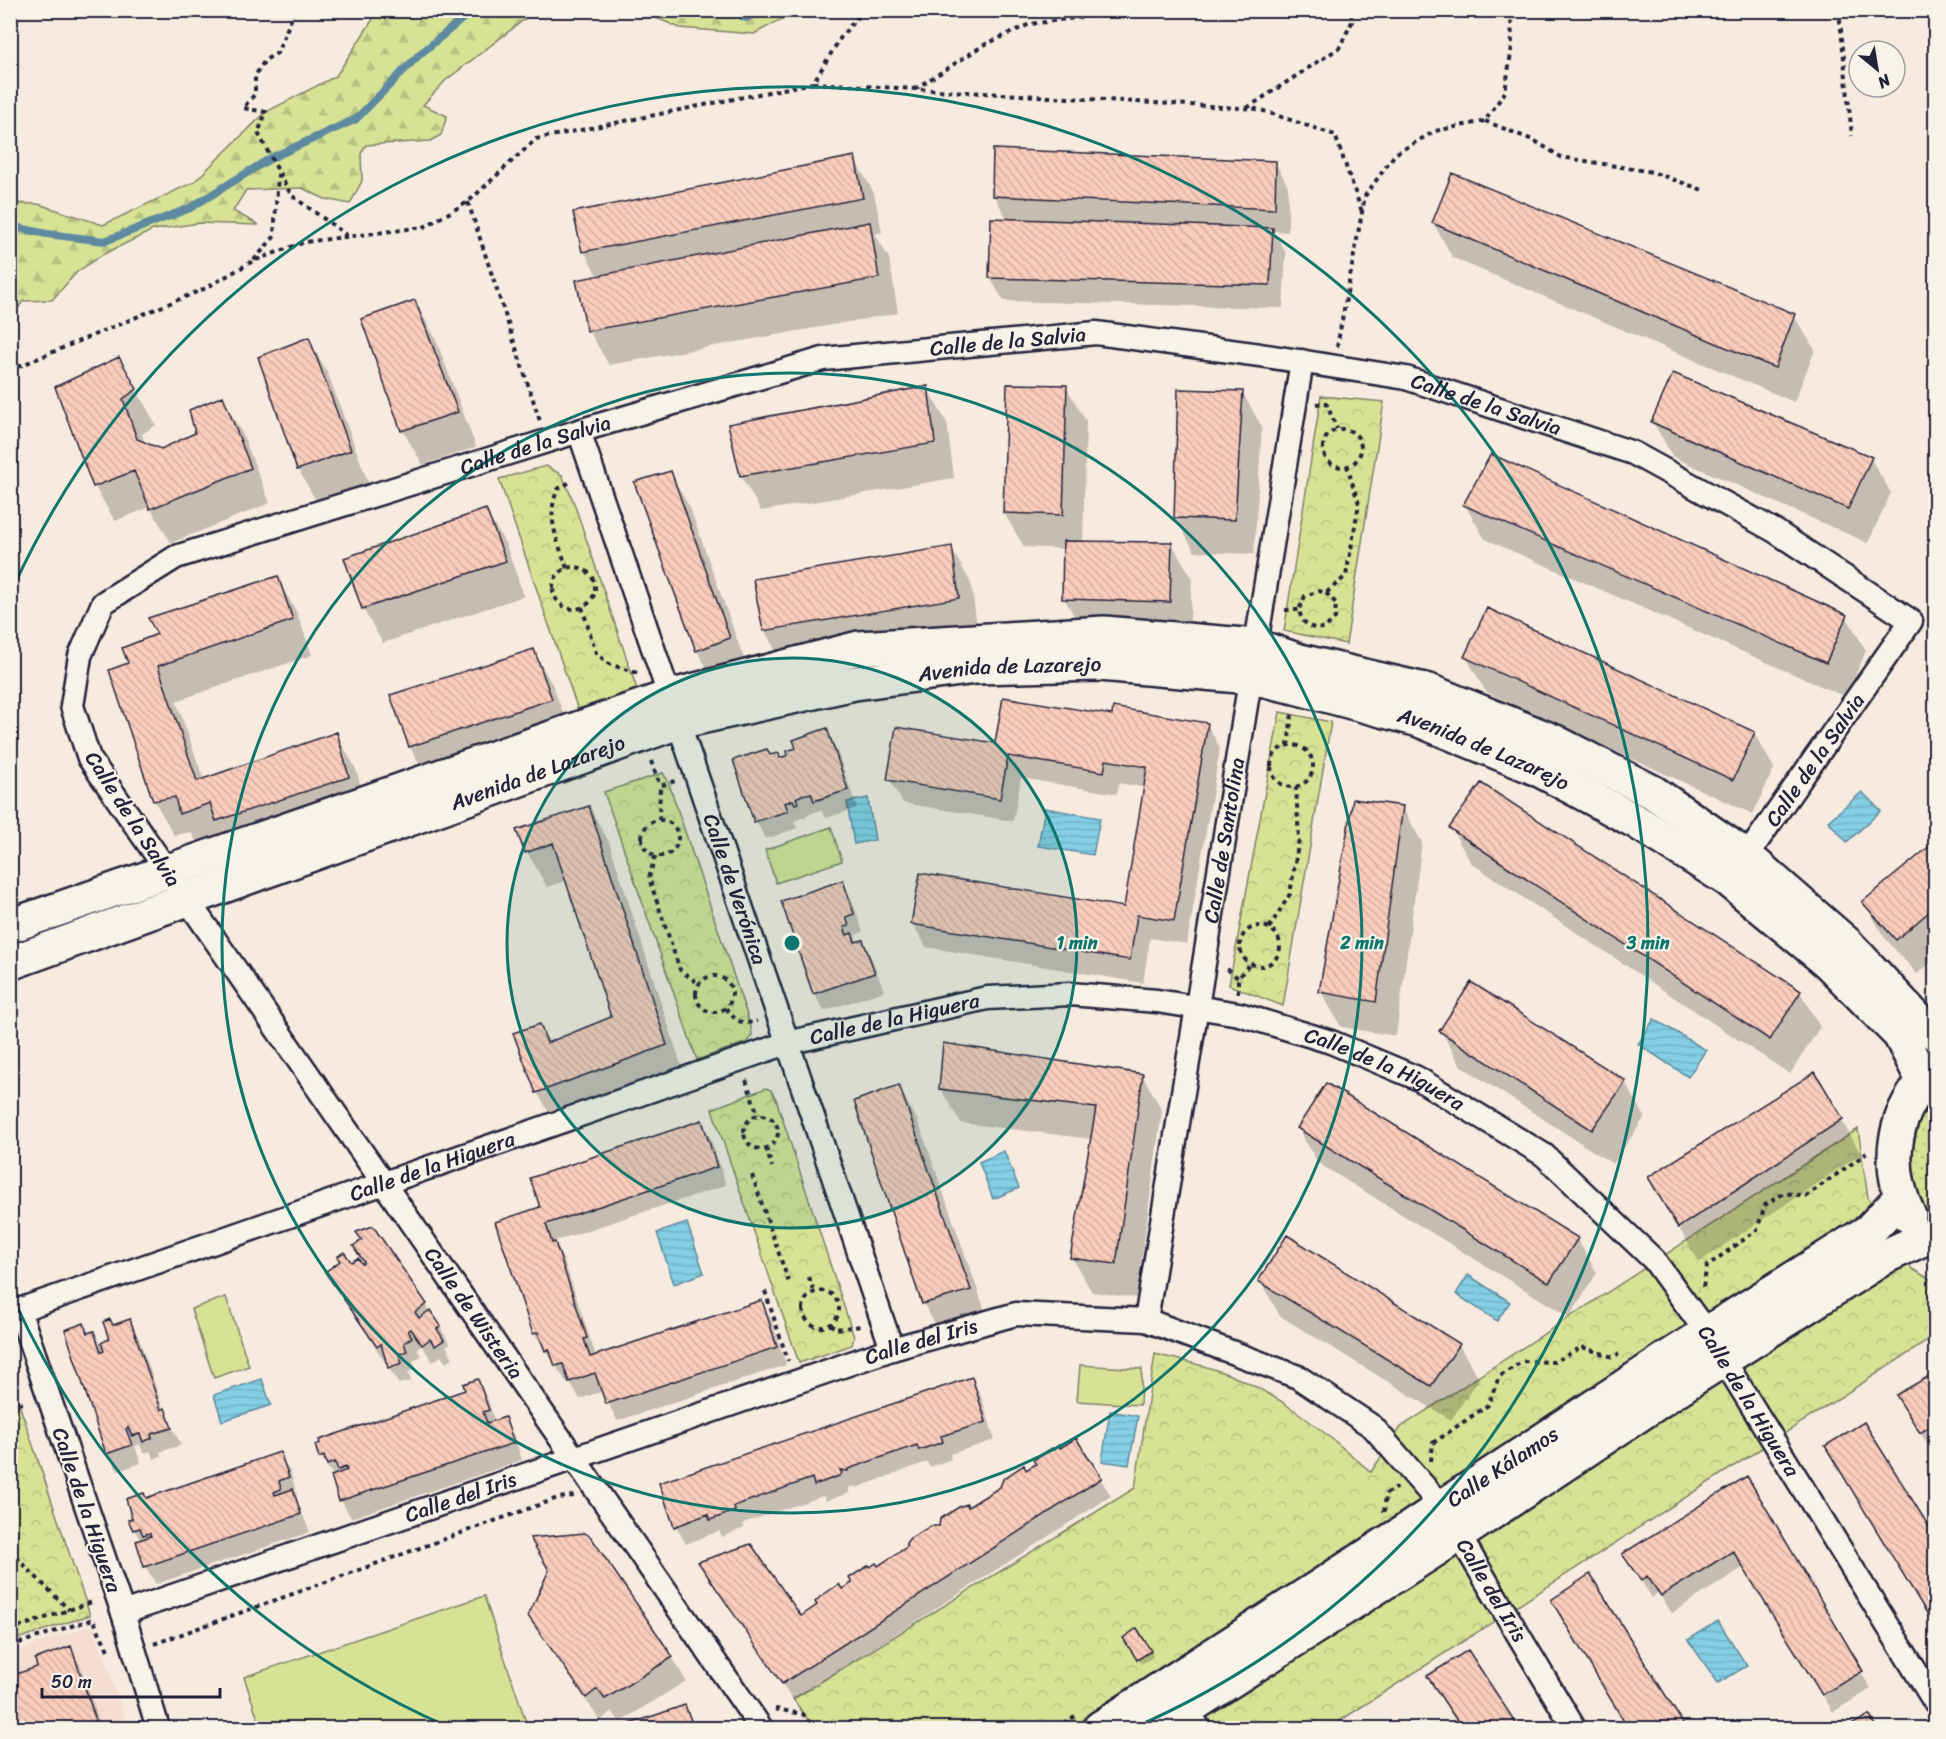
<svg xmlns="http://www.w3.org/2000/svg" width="1946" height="1739" viewBox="0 0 1946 1739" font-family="Sriracha,sans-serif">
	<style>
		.built { fill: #f4ded1 }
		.forest { fill: url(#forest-firs); stroke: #7c8268; stroke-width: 1.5 }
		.park { fill: url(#park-crowns); stroke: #7c8268; stroke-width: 1.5 }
		.garden { fill: url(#garden-dots); stroke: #7c8268; stroke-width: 1.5 }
		.pitch { fill: #d7e295; stroke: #7c8268; stroke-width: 1.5 }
		.water { fill: url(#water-rules); stroke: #5d8aa0; stroke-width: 1.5 }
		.shadow { fill: #0003 }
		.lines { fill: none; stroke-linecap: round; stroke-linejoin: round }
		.stream { stroke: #5d8aa0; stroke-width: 8 }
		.building { fill: url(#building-back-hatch); stroke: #22223b; stroke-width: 1.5 }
		.street-casing { stroke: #22223b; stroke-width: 27 }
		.secondary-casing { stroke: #22223b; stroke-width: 38 }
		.path { stroke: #22223b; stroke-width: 4; stroke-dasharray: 4.5 4.5; stroke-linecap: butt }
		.street { stroke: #f7f3e8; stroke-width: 22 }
		.secondary { stroke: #f7f3e8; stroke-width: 33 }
		.ring { fill: none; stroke: #0f766e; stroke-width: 3 }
		.labels { text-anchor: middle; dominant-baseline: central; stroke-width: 4.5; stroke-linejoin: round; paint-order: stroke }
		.street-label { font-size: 21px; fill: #22223b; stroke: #f7f3e8 }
		.centre { fill: #0f766e; stroke: #f7f3e8; stroke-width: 3 }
		.ring-label { font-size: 18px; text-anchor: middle; font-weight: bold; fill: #0f766e; stroke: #f7f3e8; stroke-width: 4.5; stroke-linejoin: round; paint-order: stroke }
	</style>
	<defs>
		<pattern id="forest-firs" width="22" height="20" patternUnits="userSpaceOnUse" patternTransform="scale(1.5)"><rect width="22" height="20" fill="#d7e295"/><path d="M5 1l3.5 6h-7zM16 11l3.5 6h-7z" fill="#b8c281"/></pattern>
		<pattern id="park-crowns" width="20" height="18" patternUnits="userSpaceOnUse" patternTransform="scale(1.5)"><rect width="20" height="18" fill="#d7e295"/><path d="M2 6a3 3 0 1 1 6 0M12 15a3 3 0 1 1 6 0" fill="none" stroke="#b8c281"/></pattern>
		<pattern id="garden-dots" width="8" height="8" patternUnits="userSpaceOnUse" patternTransform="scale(1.5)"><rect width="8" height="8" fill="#d7e295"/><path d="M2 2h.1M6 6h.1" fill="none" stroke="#b8c281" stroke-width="1.8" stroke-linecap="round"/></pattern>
		<pattern id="water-rules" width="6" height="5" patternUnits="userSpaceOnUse" patternTransform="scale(1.5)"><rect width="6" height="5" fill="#84cfe4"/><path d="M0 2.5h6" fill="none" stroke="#72b1c4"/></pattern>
		<pattern id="building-back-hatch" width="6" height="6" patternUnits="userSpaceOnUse" patternTransform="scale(1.5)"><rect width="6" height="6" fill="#f9ccbb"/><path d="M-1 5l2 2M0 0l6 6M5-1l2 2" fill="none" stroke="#d5afa2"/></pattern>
	</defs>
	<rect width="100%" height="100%" fill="#f7ebdf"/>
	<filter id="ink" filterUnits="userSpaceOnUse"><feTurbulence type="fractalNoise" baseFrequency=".0167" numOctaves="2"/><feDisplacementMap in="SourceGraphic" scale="12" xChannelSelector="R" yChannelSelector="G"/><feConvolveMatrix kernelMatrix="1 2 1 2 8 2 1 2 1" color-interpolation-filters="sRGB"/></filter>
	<g filter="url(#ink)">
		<path class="built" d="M93 1625 127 1724 115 1728H11L10 1653Z"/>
		<path class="forest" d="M360 11H535L445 81 423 105 447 116 441 135 430 141 366 145 361 154 362 181 350 204 325 199 302 188 246 190 233 211 259 225 199 223 153 230 102 255 77 272 52 300 23 301 11 319V277L16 267 11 265V203L38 204 103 225 194 182 266 112 336 76 375 16 358 13Z
			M640 11H797L754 34 680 28Z"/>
		<path class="park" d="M1321 396 1384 402 1346 644 1284 631Z
			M546 466 562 475 574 503 637 689 633 698 580 716 499 479Z
			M1280 712 1331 722 1283 1006 1229 985Z
			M663 773 668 781 751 1027 752 1035 747 1042 697 1060 604 792Z
			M766 1088 771 1090 776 1099 854 1337 852 1345 799 1363 712 1109Z
			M1858 1129 1868 1198 1912 1269 1935 1282V1336L1329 1728H814L793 1699 1135 1488 1155 1354C1174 1359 1194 1363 1213 1369 1274 1388 1324 1431 1371 1472L1401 1427Z
			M10 1377 90 1615 11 1641H10Z"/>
		<path class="garden" d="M1935 1084V1233L1913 1203 1907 1131Z"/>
		<path class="pitch" d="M831 827 842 861 776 883 765 850Z
			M226 1297 249 1366 214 1378 191 1309Z
			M1080 1365 1142 1369 1140 1405 1077 1401Z
			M484 1596 528 1728H261L244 1677Z"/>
		<path class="water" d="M1862 792 1881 811 1847 842 1828 821Z
			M868 798 875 840 854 844 847 802Z
			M1045 808 1100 818 1093 855 1038 846Z
			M1654 1019 1706 1050 1688 1077 1638 1044Z
			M1004 1151 1019 1188 993 1199 979 1162Z
			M687 1223 704 1273 674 1284 657 1233Z
			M1468 1275 1510 1302 1497 1321 1456 1294Z
			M262 1379 271 1405 222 1421 214 1395Z
			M1110 1411 1138 1416 1129 1465 1102 1461Z
			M1718 1621 1747 1666 1718 1683 1688 1640Z"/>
		<path class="shadow" d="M854 158 874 193 882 232 875 234 889 258 898 313 609 365 589 331 578 281 598 277 584 251Z
			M1275 162 1288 186V232L1273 231 1286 253 1283 308 1004 301 990 278 1008 220 994 196Z
			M1453 175 1794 316 1815 350 1794 402 1453 258 1433 223Z
			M415 302 435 337 476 447 423 465 403 431 363 320Z
			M308 339 328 374 369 485 318 504 298 469Z
			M119 359 156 425 142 434 145 444 161 451 197 434 222 398 242 433 270 503 171 543 150 507 115 521 95 487 57 388Z
			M1066 387 1086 421 1083 543 1172 544 1192 578 1189 636 1084 633 1064 598 1065 549 1024 547 1004 513Z
			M927 388 947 423 954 478 761 511 741 476 730 425Z
			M1242 392 1262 427 1254 554 1195 552 1175 518Z
			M1653 422 1871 459 1891 493 1868 543 1673 457Z
			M670 473 690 508 749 673 717 685 697 651 636 483Z
			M1465 505 1846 616 1866 651 1846 697 1485 539Z
			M486 511 506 545 524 596 383 643 363 609Z
			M951 548 971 583 978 633 784 665 764 630Z
			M277 578 297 613 312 655 176 701 204 780 336 734 356 769 368 812 200 848 191 832 174 835 154 800 131 663 159 635Z
			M533 651 553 686 571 734 430 782 410 747 392 695Z
			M1466 657 1754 733 1774 768 1753 814 1486 692Z
			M1113 717 1207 724 1220 748 1187 944 1150 938 1143 983 926 947 913 924 1125 909 1146 788 1119 783 1117 794 1021 778 1013 821 903 803 889 779 996 745Z
			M826 730 836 748 857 808 826 818 821 810 812 813 805 816 807 821 804 817 794 821 797 828 766 839 756 821 770 757 781 759 790 756Z
			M589 807 609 842 686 1080 557 1127 537 1092 540 1026 550 1043 613 1018 567 880 547 887 527 852Z
			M1402 807 1422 842 1396 1036 1341 1027 1321 992Z
			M1451 828 1800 992 1820 1027 1790 1074 1471 863Z
			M1936 843V958L1917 974 1884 937 1864 902Z
			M842 882 852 900 863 932 855 935 858 943 862 941 872 959 884 991 824 1011 814 994 783 902Z
			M1472 984 1625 1082 1645 1117 1613 1164 1461 1066 1441 1031Z
			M1142 1075 1162 1110 1136 1298 1092 1292 1072 1258 1092 1139 961 1123 940 1088Z
			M898 1086 918 1121 990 1325 943 1338 923 1303Z
			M1841 1119 1861 1154 1699 1262 1670 1212Z
			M701 1122 711 1139 726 1185 555 1241 557 1248 564 1261 596 1356 761 1302 771 1319 786 1365 617 1421 603 1391 580 1399 570 1382 567 1383 534 1333 542 1208Z
			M1298 1128 1577 1239 1597 1273 1569 1317 1318 1163Z
			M372 1228 440 1327 450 1344 446 1346 453 1358 446 1363 441 1356 433 1362 422 1346 417 1349 421 1356 413 1361 416 1369 408 1372 411 1381 399 1384 327 1272 350 1264 361 1266 365 1263 363 1241Z
			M1260 1281 1459 1345 1479 1379 1451 1420 1280 1316Z
			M129 1321 139 1338 164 1411 181 1445 160 1452 161 1456 154 1459 150 1451 144 1453 139 1444 135 1447 141 1463 118 1471 107 1453 83 1325 89 1335 93 1333 104 1351 111 1340 113 1326Z
			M1936 1374V1458L1898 1396Z
			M971 1378 981 1396 995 1440 950 1454 951 1459 930 1467 927 1462 856 1488 855 1486 849 1487V1493L826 1501 823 1496 743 1523 744 1528 722 1537 719 1531 686 1544 676 1526Z
			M477 1381 487 1398 495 1422 504 1419 514 1436 522 1460 351 1518 341 1500 332 1474 321 1457 322 1444 467 1391Z
			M1076 1440 1111 1496 793 1700 700 1563 801 1618 1026 1472 1052 1452Z
			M279 1454 290 1471 297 1495 295 1496 310 1532 156 1584 146 1567 138 1542 141 1541 134 1529V1519L146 1499Z
			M1747 1478 1871 1689 1833 1712 1744 1567 1672 1613 1658 1592 1652 1598 1625 1555Z
			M1589 1576 1684 1728H1629L1553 1600Z
			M530 1616 672 1657 686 1681 620 1722 612 1711 600 1721Z
			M1137 1630 1153 1657 1141 1664 1125 1638Z
			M70 1648 80 1665 101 1728H10V1678L39 1668Z
			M1467 1652 1517 1728H1461L1449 1711 1429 1676Z
			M685 1707 697 1728H622Z"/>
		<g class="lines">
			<path class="stream" d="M731 10 746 18 762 10
				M10 226 47 234 105 241 190 208 271 158 356 119 419 55 473 10"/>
		</g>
		<path class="building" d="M993 149 1276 161 1275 209 992 196Z
			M855 156 863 198 582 252 573 212Z
			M1452 173 1795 314 1775 368 1432 223Z
			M991 218 1273 228 1270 285 989 278Z
			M870 222 879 278 587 331 576 280Z
			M415 300 458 412 401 431 361 319Z
			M309 337 351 450 297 470 258 357Z
			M119 357 137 389 123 399 137 439 161 449 195 433 189 410 223 396 251 468 150 509 134 471 93 487 55 387Z
			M1673 373 1872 457 1848 509 1651 422Z
			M1007 384 1067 385 1063 515 1003 513Z
			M928 386 935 443 740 476 728 424Z
			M1178 389 1243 391 1235 520 1174 518Z
			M1491 454 1847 615 1826 663 1463 505Z
			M671 471 730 638 696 651 634 482Z
			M486 509 506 561 362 609 344 558Z
			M1063 541 1172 542 1170 602 1062 599Z
			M952 546 959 598 763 631 753 579Z
			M278 576 293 620 158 666 197 781 337 732 349 777 216 821 210 803 179 814 175 797 153 801 109 670 128 663 122 648 157 634 148 618Z
			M1487 608 1755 732 1733 780 1464 657Z
			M534 649 552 699 409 747 390 695Z
			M1003 697 1112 715 1113 707 1208 723 1174 921 1137 915 1130 960 911 924 920 873 1124 907 1147 767 1106 760 1104 772 1008 756 1000 799 887 780 896 727 995 743Z
			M827 728 848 790 814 801 811 793 802 795 796 798 798 803 795 804 793 800 785 803 788 811 754 822 733 760 767 749 770 755 779 753 780 758 788 755 787 751 796 748 793 740Z
			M1481 783 1801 991 1770 1040 1449 828Z
			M1353 799 1403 806 1376 1002 1319 992Z
			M589 806 667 1045 536 1093 513 1033 540 1024 547 1043 611 1017 553 843 525 853 516 830Z
			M1936 841V906L1896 940 1862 902Z
			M843 880 854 914 846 917 849 926 844 927 847 935 852 933 855 942 863 940 875 973 813 994 781 901Z
			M1471 982 1626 1081 1592 1130 1439 1031Z
			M943 1043 1143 1074 1116 1264 1070 1258 1096 1108 939 1089Z
			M1815 1072 1843 1119 1678 1228 1648 1177Z
			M1326 1083 1578 1238 1549 1283 1297 1128Z
			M899 1085 971 1290 922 1304 854 1101Z
			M702 1120 717 1167 546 1224 552 1243 555 1242 587 1338 584 1339 590 1357 762 1300 777 1347 606 1404 595 1373 569 1382 563 1364 555 1366 549 1349 545 1351 538 1332 533 1334 495 1222 540 1207 530 1178Z
			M373 1226 427 1304 415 1312 419 1318 430 1310 441 1326 437 1329 444 1340 435 1346 430 1339 422 1345 411 1329 408 1331 412 1337 404 1343 407 1351 399 1354 402 1363 388 1368 381 1344 377 1347 325 1272 340 1261 337 1257 344 1252 351 1262 358 1258 362 1264 364 1262 353 1246 362 1240 356 1232Z
			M1287 1235 1460 1344 1431 1386 1258 1281Z
			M110 1319 113 1325 130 1319 161 1410 165 1408 172 1428 151 1434 152 1438 143 1442 140 1434 132 1436 128 1427 126 1429 132 1445 106 1454 65 1330 84 1323 87 1333 94 1331 101 1352 104 1351 101 1343 109 1339 103 1322Z
			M1936 1372V1423L1920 1433 1896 1395Z
			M972 1377 986 1422 941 1436 943 1442 919 1450 917 1445 848 1469V1471L840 1470 842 1473 839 1476 814 1485 812 1478 734 1506 735 1511 710 1520 708 1514 674 1527 659 1483Z
			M478 1379 489 1410 483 1412 487 1423 505 1417 514 1443 339 1501 331 1476 347 1470 346 1467 338 1470 335 1462 327 1465 324 1456 319 1458 315 1445 320 1443 319 1440 465 1390 463 1384Z
			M1864 1422 1936 1538V1628L1825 1446Z
			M1076 1438 1102 1478 782 1684 698 1562 751 1544 801 1616 817 1605 815 1602 820 1597 839 1584 842 1589 852 1583 849 1578 869 1565 870 1567 876 1563 878 1566 907 1547 906 1543 910 1538 931 1526H939L940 1519 959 1507 967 1504 968 1507 1000 1487 1003 1479 1024 1465 1026 1470 1036 1464 1033 1460 1052 1448 1053 1450 1059 1445 1060 1448Z
			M280 1452 289 1477 279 1481 281 1489 274 1492 275 1495 293 1489 301 1514 144 1567 136 1541 151 1536 150 1533 143 1535 140 1528 133 1530 128 1520 132 1519 126 1499 144 1493 146 1498Z
			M1747 1476 1863 1671 1822 1695 1733 1551 1661 1596 1647 1576 1641 1581 1622 1554Z
			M585 1533 591 1537 673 1657 605 1699 597 1689 586 1698 528 1616 549 1570 530 1538Z
			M1590 1574 1686 1728H1628L1551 1600Z
			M1137 1628 1151 1651 1137 1660 1123 1638Z
			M71 1646 96 1721 74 1728H10V1676L37 1667 35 1659Z
			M1468 1650 1519 1728H1462L1427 1676Z
			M685 1705 693 1726 618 1728Z
			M1869 1715 1878 1728H1846Z"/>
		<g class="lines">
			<g class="street-casing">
				<g id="street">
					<path id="s1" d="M579 431 892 1349"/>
					<path id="s2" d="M1146 1320 1302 361"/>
					<path id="s3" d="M123 1613 892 1349 1016 1314 1146 1320 1298 1377 1373 1427 1442 1507 1574 1728"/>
					<path d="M1180 1699 1199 1728"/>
					<path id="s4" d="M158 1728 123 1613 19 1310 787 1043 987 998 1070 994 1157 1001 1239 1014 1331 1042 1417 1078 1544 1155 1654 1260 1707 1333 1936 1704"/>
					<path id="s5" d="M761 1728 89 758 72 706 80 656 103 603 176 557 579 431 823 359 1096 333 1260 355 1406 378 1633 453 1775 531 1911 621 1739 867"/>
				</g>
			</g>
			<g class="secondary-casing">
				<g id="secondary">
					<path d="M10 926 669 697 859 648 1104 633 1256 646 1300 661 1429 691 1553 741 1654 793 1747 857 1847 944 1919 1021 1936 1034"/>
					<path id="s6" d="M10 963 678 722 855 683 976 667 1100 664 1251 677 1295 687 1419 720 1538 769 1637 822 1729 880 1828 962 1900 1035 1923 1080"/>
					<path d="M1909 1216C1884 1164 1892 1109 1936 1069"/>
					<path id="s7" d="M1100 1728 1401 1534 1669 1357 1869 1231 1900 1198"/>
					<path d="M1157 1728 1458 1535 1685 1384 1886 1256 1925 1238"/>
				</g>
			</g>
			<path class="path" d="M295 10 277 53 265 60 255 76V94L243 108 266 112 258 133 291 195 348 236
				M1839 10 1852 136
				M813 83 1258 109 1335 135 1362 212
				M915 89 984 45 1030 24 1121 12 1161 16 1170 10
				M1247 108 1339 48 1352 22 1351 10
				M1485 121 1535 141 1561 157 1652 172 1703 190
				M468 202 540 421
				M254 260 274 237 278 174
				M1337 347 1365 196 1395 154 1435 131 1485 121 1505 92 1512 46 1511 10
				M10 370 206 288 253 261 305 242 424 227 468 202 536 139 813 83 841 37 863 10
				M1316 404 1326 403 1337 429
				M1323 448a19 19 0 1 1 38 0a19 19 0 1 1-38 0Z
				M553 588a21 21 0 1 1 42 0a21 21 0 1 1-42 0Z
				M567 568C558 542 545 516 558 489L572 481
				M1326 593 1336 603 1335 618 1325 628C1310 630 1302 624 1299 610L1305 596 1319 591 1326 593 1346 576 1359 504 1347 466
				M582 607 596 653 609 664 637 673
				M1285 610H1299
				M1271 766a21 21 0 1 1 42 0a21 21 0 1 1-42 0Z
				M1288 746 1292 714
				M651 761 660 786
				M642 838a18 18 0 1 1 36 0a18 18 0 1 1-36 0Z
				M659 820 660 786 675 781
				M655 856 649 878 680 970 699 984
				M1240 946a20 20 0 1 1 40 0a20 20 0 1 1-40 0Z
				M1269 928 1290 894 1299 839 1296 787
				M1227 969 1238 978
				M696 994a18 18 0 1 1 36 0a18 18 0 1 1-36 0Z
				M1238 993V978L1250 964
				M726 1008C734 1020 742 1026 757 1021
				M746 1080 758 1115
				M744 1132a17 17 0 1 1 34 0a17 17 0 1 1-34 0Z
				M766 1148 772 1167
				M752 1175 789 1283
				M809 1277 814 1292
				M1703 1287 1707 1266 1757 1230 1765 1205 1784 1193 1806 1196 1867 1153
				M765 1291 788 1361
				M803 1309a18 18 0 1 1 36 0a18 18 0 1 1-36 0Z
				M830 1324 836 1329 861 1326
				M10 1407 27 1401
				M1431 1461 1433 1443 1488 1405 1499 1377 1523 1361 1554 1362 1582 1347 1613 1357 1619 1354
				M1384 1512 1386 1494 1397 1487
				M10 1551 69 1610
				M10 1630 95 1601
				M154 1644 558 1498 574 1496
				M10 1646 93 1619 108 1650
				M775 1709 803 1714 814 1728
				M1056 1728 1075 1716"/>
			<use href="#street" class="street"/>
			<use href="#secondary" class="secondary"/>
		</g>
	</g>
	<circle cx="792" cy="943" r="285" fill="#0f766e" fill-opacity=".12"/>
	<g class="ring">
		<circle cx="792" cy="943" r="285"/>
		<circle cx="792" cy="943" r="570"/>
		<path d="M451 1728A856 856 0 0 1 13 1298M13 588A856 856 0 1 1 1133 1728"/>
	</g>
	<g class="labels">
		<g class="street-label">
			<text stroke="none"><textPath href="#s5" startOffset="2292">Calle de la Salvia</textPath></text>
			<text stroke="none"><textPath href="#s5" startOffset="2778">Calle de la Salvia</textPath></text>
			<text stroke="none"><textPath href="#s5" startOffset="1806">Calle de la Salvia</textPath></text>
			<text stroke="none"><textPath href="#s6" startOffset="1047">Avenida de Lazarejo</textPath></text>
			<text stroke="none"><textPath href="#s6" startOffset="1533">Avenida de Lazarejo</textPath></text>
			<text transform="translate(1815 760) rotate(-55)">Calle de la Salvia</text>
			<text stroke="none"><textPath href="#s6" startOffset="561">Avenida de Lazarejo</textPath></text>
			<text transform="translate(133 819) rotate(57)">Calle de la Salvia</text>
			<text stroke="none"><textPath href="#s2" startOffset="486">Calle de Santolina</textPath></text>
			<text stroke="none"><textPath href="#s1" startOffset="484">Calle de Verónica</textPath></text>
			<text stroke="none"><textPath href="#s4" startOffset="1364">Calle de la Higuera</textPath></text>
			<text stroke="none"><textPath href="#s4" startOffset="1868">Calle de la Higuera</textPath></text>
			<text stroke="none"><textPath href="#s4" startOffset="878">Calle de la Higuera</textPath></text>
			<text transform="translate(474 1313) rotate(55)">Calle de Wisteria</text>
			<text stroke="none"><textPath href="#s3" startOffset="843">Calle del Iris</textPath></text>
			<text stroke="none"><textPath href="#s4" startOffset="2372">Calle de la Higuera</textPath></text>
			<text stroke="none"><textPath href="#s7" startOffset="480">Calle Kálamos</textPath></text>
			<text stroke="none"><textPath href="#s3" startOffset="357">Calle del Iris</textPath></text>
			<text transform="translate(87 1510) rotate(71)">Calle de la Higuera</text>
			<text stroke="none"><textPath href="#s3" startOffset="1527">Calle del Iris</textPath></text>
		</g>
	</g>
	<circle cx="792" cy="943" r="9" class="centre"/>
	<g class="ring-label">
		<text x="1077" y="949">1 min</text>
		<text x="1362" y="949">2 min</text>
		<text x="1648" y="949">3 min</text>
	</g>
	<rect width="1946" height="1739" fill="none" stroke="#f7f3e8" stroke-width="36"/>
	<rect x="18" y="18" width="1910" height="1703" fill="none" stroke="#22223b" stroke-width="2" filter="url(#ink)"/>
	<g transform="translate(1877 69) rotate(150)"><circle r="28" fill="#f7f3e8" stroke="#a29fa3" stroke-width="1.5"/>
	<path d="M0-4.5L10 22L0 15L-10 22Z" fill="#22223b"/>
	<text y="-9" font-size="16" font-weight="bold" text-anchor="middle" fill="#22223b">N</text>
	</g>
	<path d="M42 1688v9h178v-9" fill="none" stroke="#22223b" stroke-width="3"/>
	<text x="51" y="1688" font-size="18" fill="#22223b" stroke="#f7f3e8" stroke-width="4.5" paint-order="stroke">50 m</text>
</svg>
